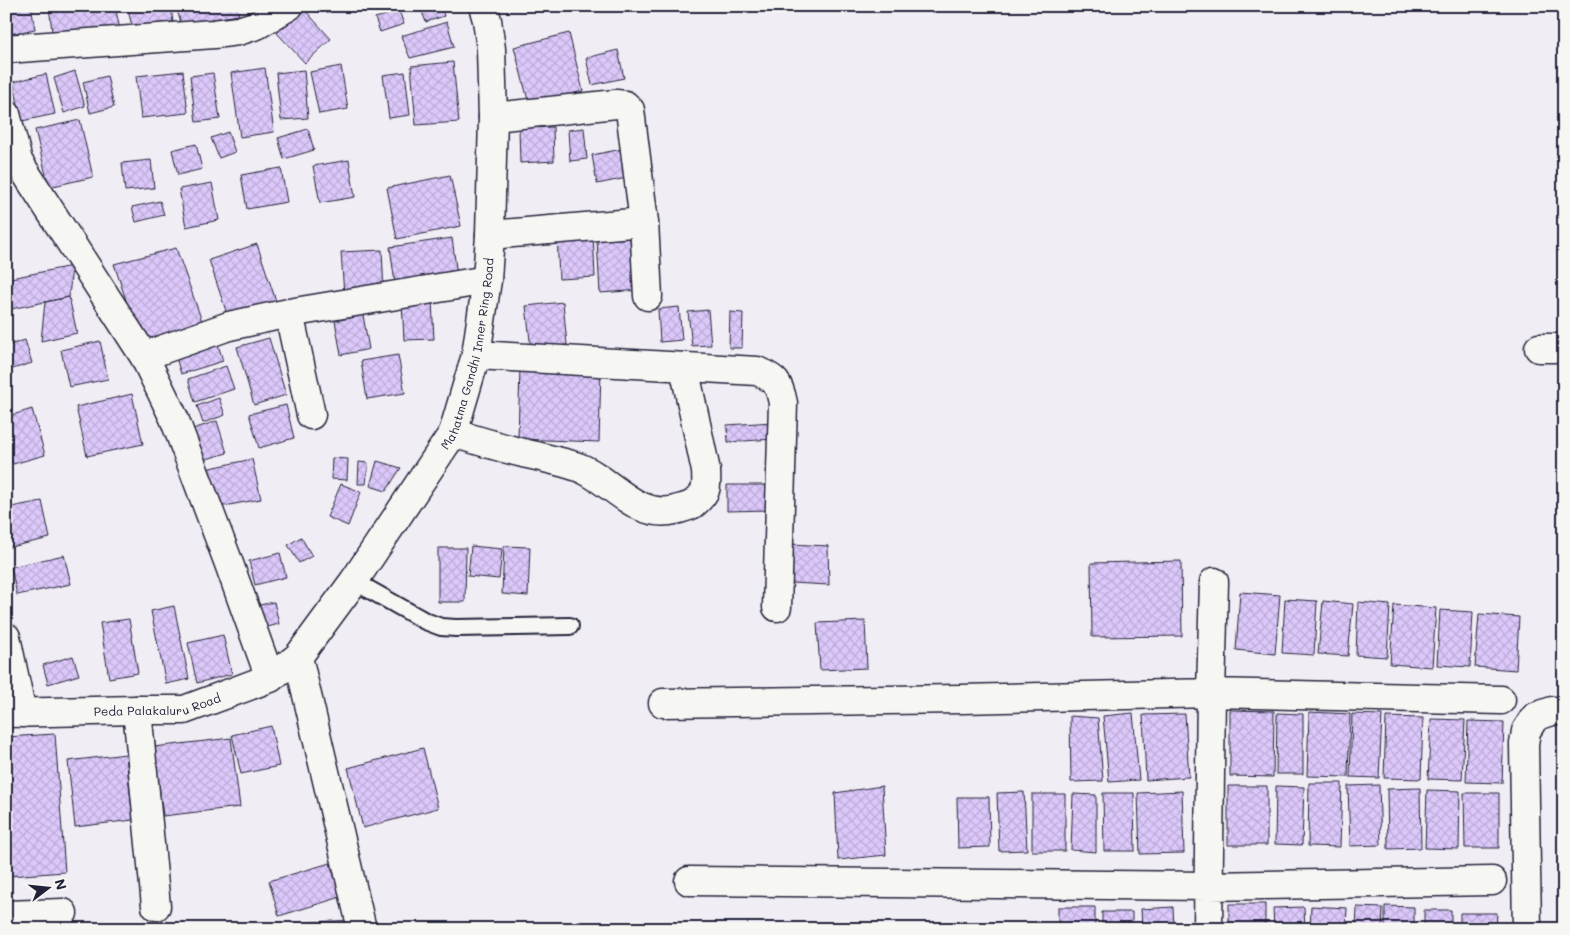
<svg xmlns="http://www.w3.org/2000/svg" width="1570" height="935" viewBox="0 0 1570 935" font-family="Mali,sans-serif">
	<style>
		.building { fill: url(#building-cross-hatch); stroke: #22223b }
		.lines { fill: none; stroke-linecap: round; stroke-linejoin: round }
		.service-casing { stroke: #22223b; stroke-width: 20 }
		.minor-casing { stroke: #22223b; stroke-width: 31 }
		.secondary-casing { stroke: #22223b; stroke-width: 31 }
		.service { stroke: #f6f6f2; stroke-width: 16 }
		.minor { stroke: #f6f6f2; stroke-width: 28 }
		.secondary { stroke: #f6f6f2; stroke-width: 28 }
		.labels { text-anchor: middle; dominant-baseline: central; stroke-width: 4.5; stroke-linejoin: round; paint-order: stroke }
		.street-label { font-size: 12px; fill: #22223b; stroke: #f6f6f2 }
	</style>
	<defs>
		<pattern id="building-cross-hatch" width="8" height="8" patternUnits="userSpaceOnUse" patternTransform="scale(1.25)"><rect width="8" height="8" fill="#dcc8fa"/><path d="M0 0l8 8M0 8l8-8" fill="none" stroke="#bcacd7"/></pattern>
	</defs>
	<rect width="100%" height="100%" fill="#f1edf4"/>
	<filter id="ink" filterUnits="userSpaceOnUse"><feTurbulence type="fractalNoise" baseFrequency=".02" numOctaves="2"/><feDisplacementMap in="SourceGraphic" scale="10" xChannelSelector="R" yChannelSelector="G"/><feConvolveMatrix kernelMatrix="1 2 1 2 8 2 1 2 1" color-interpolation-filters="sRGB"/></filter>
	<g filter="url(#ink)">
		<path class="building" d="M6 6H31L35 29 6 35Z
			M49 6H115L120 30 52 31Z
			M127 6H171L173 22 132 26Z
			M176 6H236L239 15 181 24Z
			M441 7 444 16 426 22 422 12Z
			M304 9 331 39 305 63 277 33Z
			M399 11 404 24 380 32 375 18Z
			M447 22 454 47 410 58 401 36Z
			M569 33 583 91 529 104 514 47Z
			M618 50 624 78 592 85 586 58Z
			M453 62 459 122 416 125 411 66Z
			M341 66 348 109 319 114 310 72Z
			M265 68 274 132 240 137 231 73Z
			M304 70 308 118 281 120 276 73Z
			M75 71 85 106 64 113 54 78Z
			M183 71 188 113 141 118 136 76Z
			M405 72 410 115 389 118 383 75Z
			M213 73 220 119 196 122 190 76Z
			M46 74 55 114 22 121 13 82Z
			M107 76 114 107 90 113 83 82Z
			M80 120 93 177 49 187 35 130Z
			M553 127 554 161 520 163 519 128Z
			M584 128 587 159 570 161 568 130Z
			M308 129 314 150 284 159 278 138Z
			M228 132 235 152 219 158 211 138Z
			M196 144 202 169 178 175 172 150Z
			M622 149 627 178 597 184 592 155Z
			M151 160 154 188 125 191 122 163Z
			M349 160 355 197 320 203 313 166Z
			M281 168 287 202 247 209 241 175Z
			M450 175 461 226 397 239 387 188Z
			M8 179 11 210 6 211V180Z
			M212 183 219 220 186 227 179 189Z
			M160 201 164 215 136 222 132 207Z
			M593 233 595 277 559 279 557 234Z
			M452 238 457 275 395 283 390 247Z
			M638 238 641 290 600 293 597 240Z
			M257 244 276 301 228 317 209 260Z
			M176 248 202 321 140 342 114 264Z
			M382 250 384 293 344 295 341 252Z
			M72 266 69 297 6 310V279Z
			M69 297 77 333 41 341 45 302Z
			M432 301 434 339 404 340 402 302Z
			M563 302 567 345 531 349 526 306Z
			M679 307 682 340 660 342 658 309Z
			M708 310 711 345 692 346 688 312Z
			M730 312 743 313 742 348H729Z
			M363 315 369 349 341 355 335 321Z
			M269 338 286 395 254 405 237 347Z
			M25 340 32 363 6 371V346Z
			M100 341 108 379 69 387 61 350Z
			M217 341 223 361 181 374 175 354Z
			M398 355 405 393 367 399 361 361Z
			M226 366 234 389 195 402 188 379Z
			M520 367 601 370 599 442 518 439Z
			M132 394 143 444 87 456 76 407Z
			M219 398 225 415 203 423 197 406Z
			M286 405 294 438 259 448 249 414Z
			M32 409 45 455 13 464 6 442V417Z
			M217 421 227 453 196 462 187 431Z
			M773 422 774 439 728 442 727 425Z
			M332 458 348 459 347 480 331 479Z
			M252 459 261 499 214 508 206 469Z
			M377 461 401 468 386 491 370 486Z
			M359 462 368 463 366 484H358Z
			M341 484 361 492 348 526 327 517Z
			M727 485H771V510L727 511Z
			M42 501 50 538 6 548V508Z
			M301 537 312 556 299 563 288 545Z
			M791 544 828 546 829 585 791 583Z
			M471 546 502 549 499 579 468 576Z
			M504 546 530 547 528 596 502 594Z
			M438 548H466L465 602H438Z
			M280 553 286 577 255 585 249 561Z
			M64 555 71 584 17 595 11 567Z
			M1181 561 1182 636 1092 637 1091 563Z
			M1240 592 1280 595 1275 654 1236 650Z
			M1285 599 1317 601 1314 655 1282 653Z
			M1323 601 1353 604 1348 656 1318 654Z
			M274 602 279 624 260 629 255 606Z
			M1358 602 1390 605 1387 657 1356 655Z
			M1394 605 1436 608 1432 667 1390 664Z
			M174 606 189 679 166 684 151 611Z
			M1440 610 1473 612 1470 667 1437 665Z
			M1479 614 1519 617 1516 670 1475 667Z
			M129 619 138 673 109 678 100 623Z
			M865 621 867 668 820 670 817 623Z
			M223 635 232 674 197 683 188 643Z
			M73 656 79 675 48 684 43 665Z
			M1230 710 1274 711 1273 777 1230 776Z
			M1309 712 1350 714 1348 777 1307 776Z
			M1133 713 1139 780 1109 782 1103 716Z
			M1277 713 1303 714V774H1276Z
			M1185 714 1189 777 1146 780 1143 715Z
			M1352 714 1382 715 1379 778 1350 777Z
			M1070 716 1098 718 1103 781 1071 782Z
			M1386 717 1423 718 1421 779 1384 778Z
			M1431 719 1465 720 1462 780 1428 779Z
			M1468 721 1504 722 1502 783 1466 782Z
			M271 726 279 766 241 774 232 735Z
			M55 734 65 872 9 876 6 841V737Z
			M231 738 240 807 163 816 154 747Z
			M423 748 438 808 363 828 348 768Z
			M126 754 133 820 75 827 68 761Z
			M1309 783H1342L1340 847 1308 846Z
			M1379 785 1381 845 1350 846 1348 786Z
			M882 786 886 855 838 860 835 793Z
			M1228 786H1267V845H1228Z
			M1276 786 1304 787 1302 845 1275 844Z
			M1420 788 1421 848 1388 849 1387 789Z
			M1427 790 1460 791 1459 849 1425 848Z
			M1182 791 1184 853 1140 854 1138 793Z
			M1024 792 1027 850 999 851 997 793Z
			M1103 793H1134L1135 851H1104Z
			M1464 793H1499V848H1465Z
			M1032 794H1065V851H1032Z
			M1073 794 1096 795V852L1071 850Z
			M957 797H989L990 847 958 848Z
			M330 863 341 897 279 916 269 881Z
			M1229 904H1265V929H1229Z
			M1311 906 1347 908 1346 929H1310Z
			M1385 906 1414 907V929H1385Z
			M1058 907H1095V929H1058Z
			M1173 907 1174 929H1142L1141 909Z
			M1304 907 1305 929H1274L1273 908Z
			M1357 907 1383 908 1382 929H1356Z
			M1424 910H1451V929H1424Z
			M1102 912H1132V929H1102Z
			M1460 913H1497L1496 929H1460Z
			M355 920V929H292V923Z
			M284 923V929H213Z"/>
		<g class="lines">
			<g class="service-casing">
				<path id="service" d="M354 581 425 621 441 627 456 628 570 626"/>
			</g>
			<g class="minor-casing">
				<path id="minor" d="M6 49 214 34 238 31 257 25 289 6
					M6 114 18 161 144 356 174 418 228 561 270 678
					M493 117 616 104 625 105 630 110 644 222 648 296
					M490 235 644 222
					M1539 348H1564
					M476 355 757 371C776 379 779 383 783 403L777 607
					M144 356 229 326 289 313
					M311 415 289 313 487 280
					M453 433C476 440 499 447 523 453 541 457 560 461 578 467 611 479 636 520 675 510 682 508 688 507 693 504 707 493 707 488 706 471L684 367
					M6 637 22 713
					M298 657 362 929
					M663 703 962 699 1211 693 1501 700
					M137 710 156 906
					M689 881 1209 886 1492 881
					M6 915 63 913
					M1208 929 1211 693 1214 582
					M1527 929 1524 744 1526 731 1535 717 1552 711H1564"/>
			</g>
			<g class="secondary-casing">
				<g id="secondary">
					<path id="s1" d="M6 713 137 710H184L270 678 298 657 354 581 453 433 476 355 487 280 490 235 493 117 491 49 487 20 483 6"/>
				</g>
			</g>
			<use href="#service" class="service"/>
			<use href="#minor" class="minor"/>
			<use href="#secondary" class="secondary"/>
		</g>
	</g>
	<g class="labels">
		<g class="street-label">
			<text stroke="none"><textPath href="#s1" startOffset="658">Mahatma Gandhi Inner Ring Road</textPath></text>
			<text stroke="none"><textPath href="#s1" startOffset="152">Peda Palakaluru Road</textPath></text>
		</g>
	</g>
	<rect width="1570" height="935" fill="none" stroke="#f6f6f2" stroke-width="25"/>
	<rect x="12" y="12" width="1545" height="910" fill="none" stroke="#22223b" stroke-width="2" filter="url(#ink)"/>
	<g transform="translate(48 888) rotate(74)" stroke="#f6f6f2" stroke-width="4" paint-order="stroke">
	<path d="M0-4L9 19L0 12L-9 19Z" fill="#22223b"/>
	<text y="-8" font-size="14" font-weight="bold" text-anchor="middle" fill="#22223b">N</text>
	</g>
</svg>
